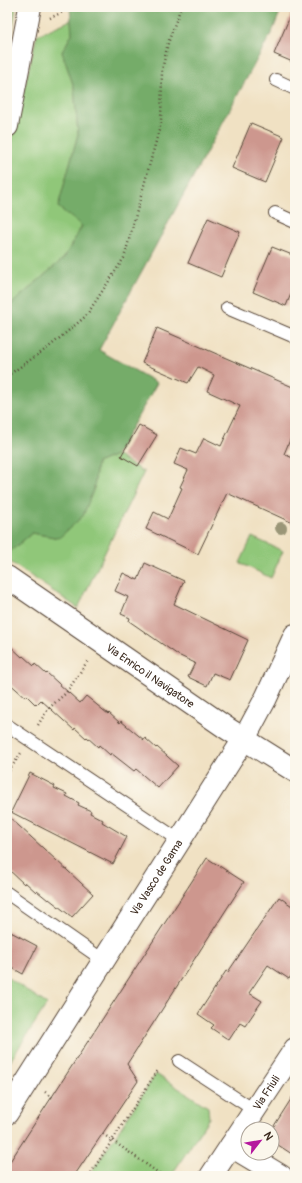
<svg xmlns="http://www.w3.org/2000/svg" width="302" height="1183" viewBox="0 0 302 1183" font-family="Pangolin,sans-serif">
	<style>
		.green { fill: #90c779; stroke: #66784c }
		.forest { fill: #74ac69; stroke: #586b44 }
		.building { fill: #cd978e }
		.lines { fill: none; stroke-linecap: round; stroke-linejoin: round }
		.lane-casing { stroke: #564537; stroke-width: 14 }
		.street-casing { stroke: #564537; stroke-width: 24 }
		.path { stroke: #564537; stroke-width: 2.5; stroke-dasharray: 1 3; stroke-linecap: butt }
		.lane { stroke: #fff; stroke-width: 12 }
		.street { stroke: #fff; stroke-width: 22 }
		.tree { fill: #9a9677 }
		.labels { text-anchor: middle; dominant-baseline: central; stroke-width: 3.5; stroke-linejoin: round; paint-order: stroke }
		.street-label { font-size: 11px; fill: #3b2a1e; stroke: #fbf7ec }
	</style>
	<rect width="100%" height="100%" fill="#fbf7ec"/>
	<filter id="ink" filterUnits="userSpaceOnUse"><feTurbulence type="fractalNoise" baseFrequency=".025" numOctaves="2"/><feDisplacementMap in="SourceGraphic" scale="8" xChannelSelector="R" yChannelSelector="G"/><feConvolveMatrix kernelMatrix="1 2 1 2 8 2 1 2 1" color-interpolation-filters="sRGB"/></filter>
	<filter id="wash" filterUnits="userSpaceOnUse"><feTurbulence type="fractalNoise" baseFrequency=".012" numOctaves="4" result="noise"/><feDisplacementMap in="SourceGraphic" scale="16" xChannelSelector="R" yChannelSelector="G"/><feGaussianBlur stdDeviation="0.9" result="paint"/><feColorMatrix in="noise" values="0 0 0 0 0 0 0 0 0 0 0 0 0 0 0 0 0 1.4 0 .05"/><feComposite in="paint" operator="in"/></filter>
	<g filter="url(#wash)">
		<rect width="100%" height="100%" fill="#f0e1c3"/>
		<path class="green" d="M7 7H16L7 62Z
			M71 20 72 34 62 52 74 87 78 134 58 207 82 225 64 258 7 308V158L37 35Z
			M116 455 144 472 78 608 7 560V554L32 533 59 538 94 488 97 463Z
			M252 537 283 551 271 578 240 563Z
			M7 977 47 1004 7 1066Z
			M156 1074 208 1107 209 1118 171 1176H89Z"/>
		<path class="forest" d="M70 7H282L273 30 99 350 157 383 116 455 97 463 94 488 83 516 59 538 32 533 7 554V308L64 258 82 226 58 207 78 134 74 87 62 52 72 34Z"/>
		<g id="blocks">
			<path class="building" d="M294 7H295V63L274 54Z
				M251 123 284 137 265 182 232 168Z
				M208 218 240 232 221 277 188 263Z
				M272 247 295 256V284L286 306 253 292Z
				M157 328 295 388V428L284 454 295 459V524L227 493 198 554 146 529 154 512 168 519 182 488 180 487 188 470 174 464 181 448 196 454 204 438 221 446 240 406 207 391 214 375 198 367 188 383 142 363Z
				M139 425 157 435 138 466 121 456Z
				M145 563 184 581 174 604 248 640 230 680 213 673 207 686 188 677 195 663 178 655 129 621 130 618 121 614 128 597 115 591 123 573 138 580Z
				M7 643 22 657 23 656 34 666 35 664 46 674 47 673 80 703 86 696 108 714 109 713 120 723 121 721 144 740 145 738 156 748 157 747 178 766 158 788 136 769 134 771 111 753 110 755 99 745 98 747 87 737 86 738 75 728 74 730 41 700 36 705 26 695 25 697 7 681Z
				M30 773 55 786 54 788 67 794 66 796 79 803 78 805 91 811 90 813 103 820 102 822 127 837 113 864 11 812Z
				M7 815 93 894 72 917 49 899 48 900 37 891 36 892 25 882 24 884 7 868Z
				M207 858 244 882 127 1064 138 1081 74 1176H7V1166Z
				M279 897 295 908V969L289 979 268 965 249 993 262 1001 245 1026 240 1023 229 1040 211 1028 214 1025 198 1014 226 971 228 972Z
				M7 930 37 946 23 974 7 965Z
				M295 1093V1156L272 1141V1129Z"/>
		</g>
	</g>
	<g filter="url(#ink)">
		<use href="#blocks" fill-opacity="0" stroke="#564537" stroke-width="1"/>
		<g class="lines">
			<g class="lane-casing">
				<path id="lane" d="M276 80 295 89
					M275 213 295 222
					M227 308 295 337
					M7 725 179 840
					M7 893 103 960
					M179 1061 254 1110"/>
			</g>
			<g class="street-casing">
				<g id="street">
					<path d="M7 126 30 7"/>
					<path id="s1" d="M7 577 228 729 295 771"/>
					<path id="s2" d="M7 1113 244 739 266 698 295 635"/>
					<path d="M231 1146 281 1176"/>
					<path id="s3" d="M211 1176 295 1049"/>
				</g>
			</g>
			<path class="path" d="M50 18 73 7
				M7 376 49 347 86 316 124 258 161 123 162 70 168 43 181 7
				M38 725 48 709 66 693 89 659
				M7 774 21 753
				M45 1092 53 1098
				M103 1134 163 1176
				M89 1176 158 1070"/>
			<use href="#lane" class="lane"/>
			<use href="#street" class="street"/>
		</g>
		<circle class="tree" cx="281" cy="528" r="6"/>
	</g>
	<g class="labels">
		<g class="street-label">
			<text stroke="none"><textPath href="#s1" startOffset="174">Via Enrico il Navigatore</textPath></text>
			<text stroke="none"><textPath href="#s2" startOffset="279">Via Vasco de Gama</textPath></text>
			<text stroke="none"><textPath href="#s3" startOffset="100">Via Friuli</textPath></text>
		</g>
	</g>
	<rect width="302" height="1183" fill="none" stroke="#fbf7ec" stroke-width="24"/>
	<g transform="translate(260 1141) rotate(59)"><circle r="19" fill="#fbf7ec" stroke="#aea59a"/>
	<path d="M0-3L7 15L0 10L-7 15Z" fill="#b5179e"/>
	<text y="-6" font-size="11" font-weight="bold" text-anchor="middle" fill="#3b2a1e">N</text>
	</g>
</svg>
